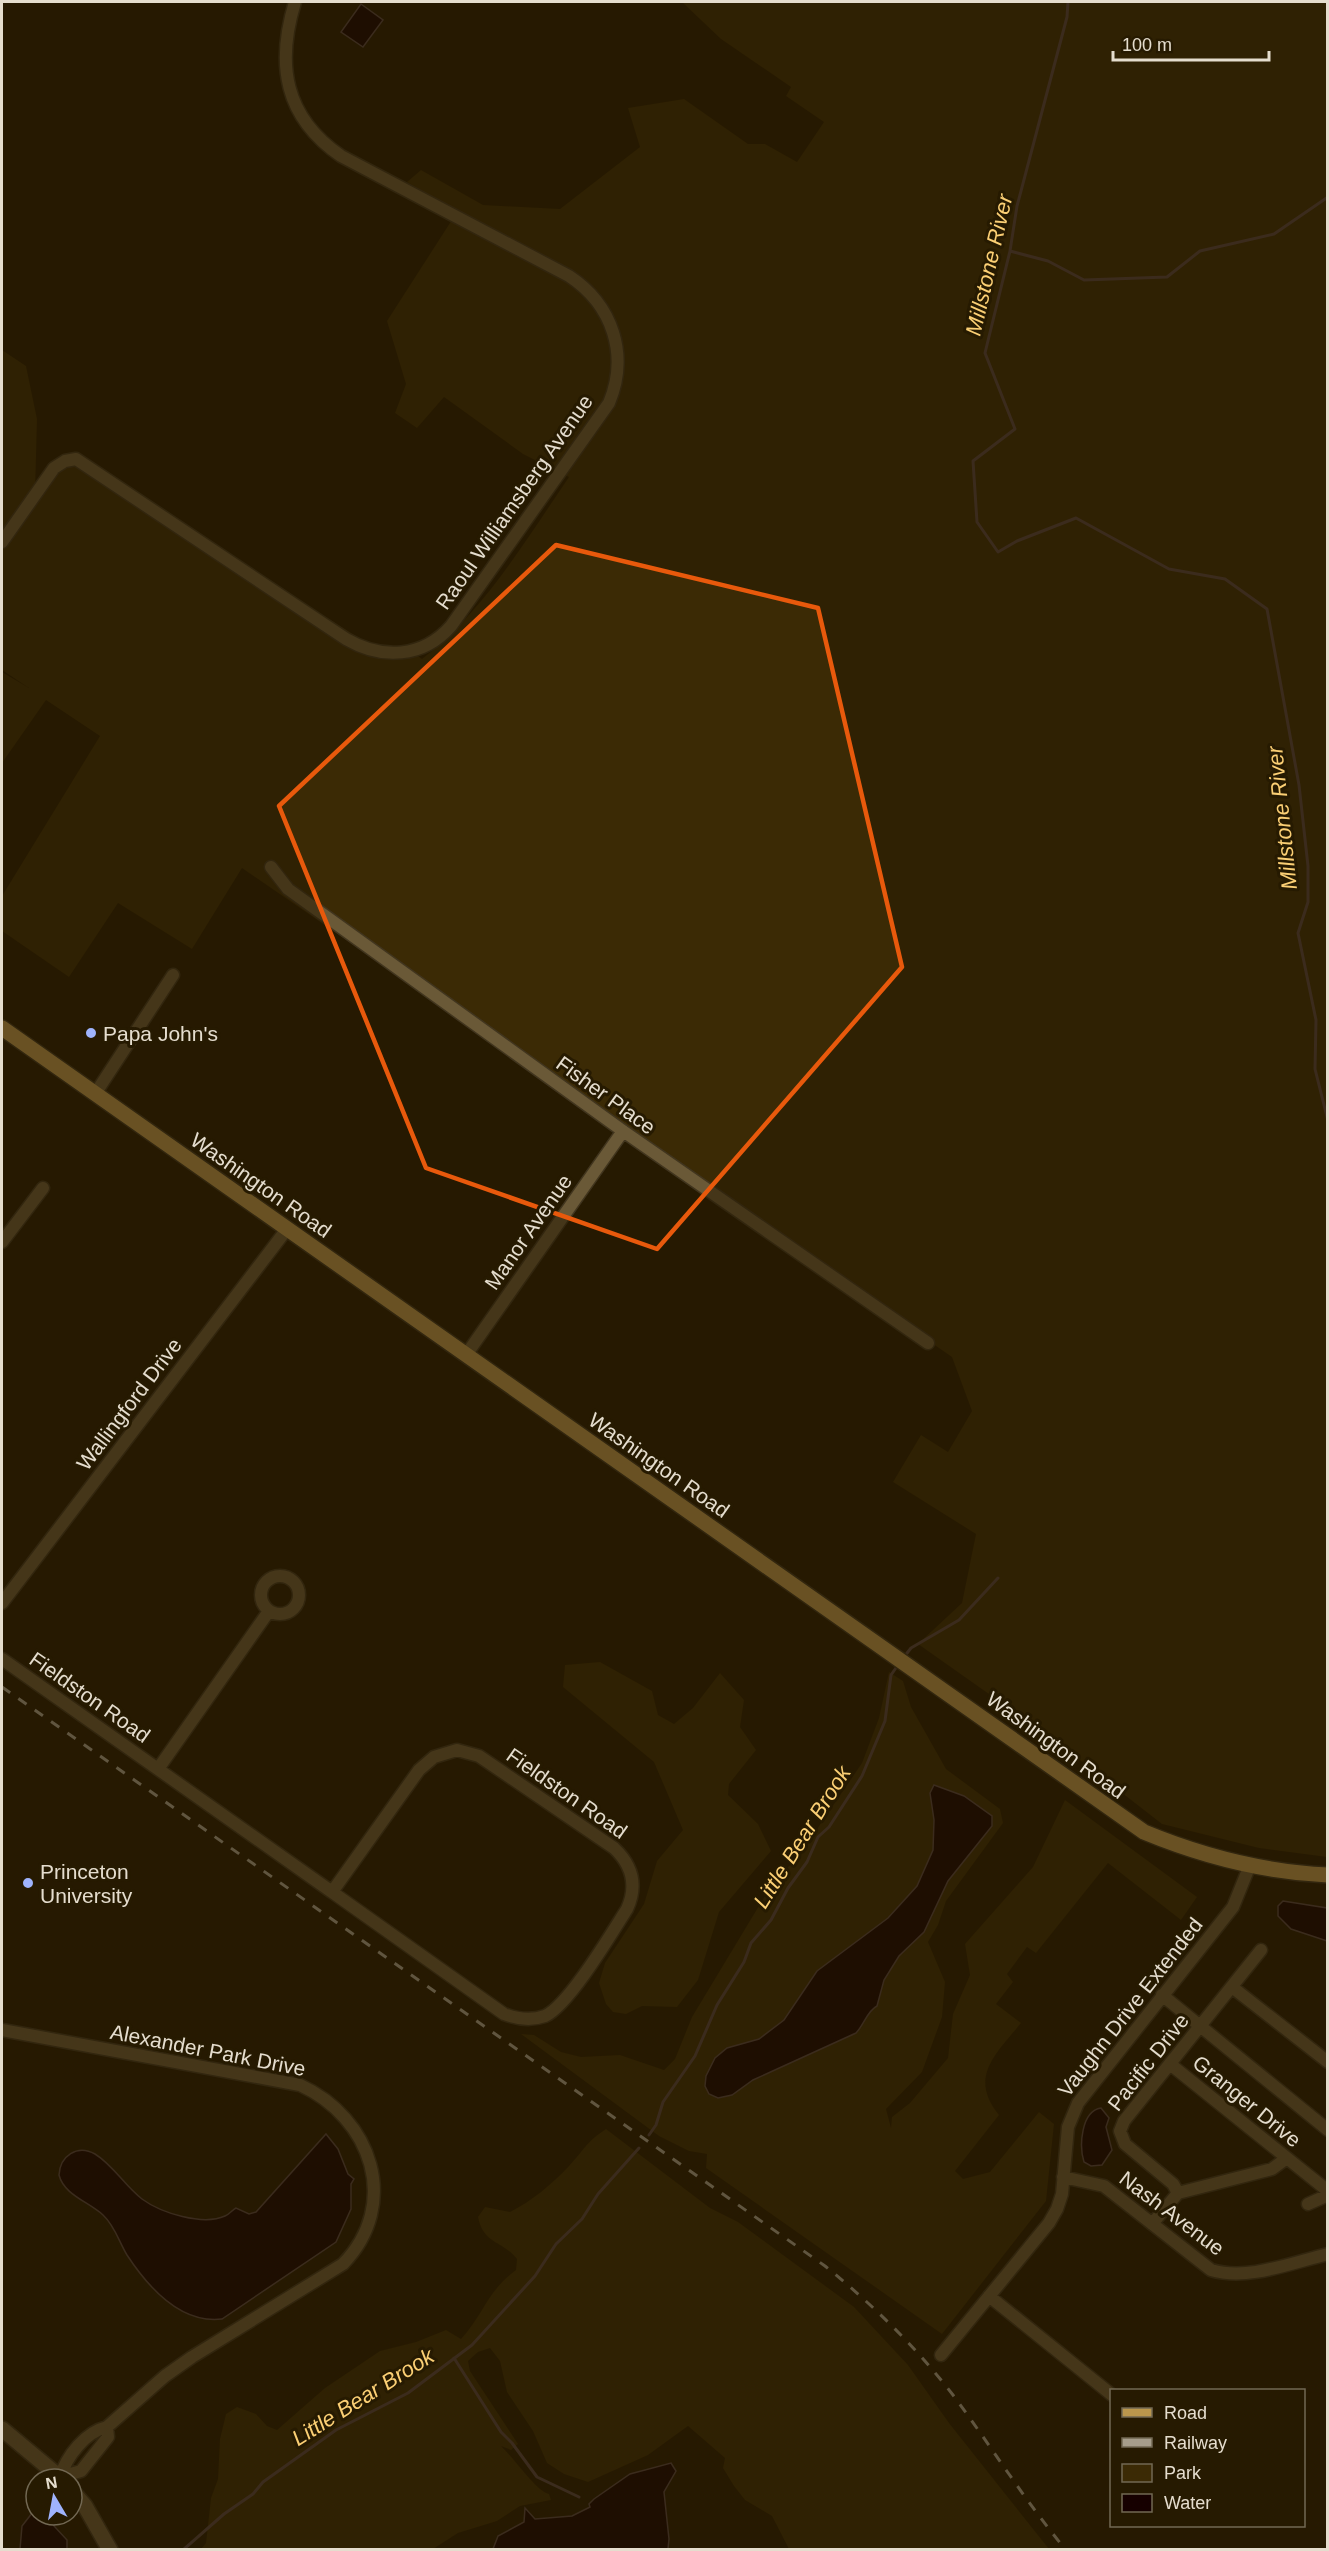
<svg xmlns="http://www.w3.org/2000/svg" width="1329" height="2551" viewBox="0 0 1329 2551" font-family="Helvetica,sans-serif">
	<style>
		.green { fill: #3b2a05 }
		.water { fill: #160000; stroke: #54423e; stroke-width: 1.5 }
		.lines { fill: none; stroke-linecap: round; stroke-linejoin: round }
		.stream { stroke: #54423e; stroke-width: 3 }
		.minor-casing { stroke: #41351e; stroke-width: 15 }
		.tertiary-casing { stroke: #41351e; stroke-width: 18 }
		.primary-casing { stroke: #41351e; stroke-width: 18 }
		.minor { stroke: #6a5937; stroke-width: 12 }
		.tertiary { stroke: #6a5937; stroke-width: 15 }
		.primary { stroke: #ba964c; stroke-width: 15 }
		.rail { stroke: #a69d8b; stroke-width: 3; stroke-dasharray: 10 10; stroke-linecap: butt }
		.marked { fill: none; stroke: #e8590c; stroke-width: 4.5; stroke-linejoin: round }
		.poi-dot { fill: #9fb3fd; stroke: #261a01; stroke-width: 2 }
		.labels { text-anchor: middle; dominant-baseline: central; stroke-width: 6; stroke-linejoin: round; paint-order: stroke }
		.street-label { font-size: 21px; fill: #e5ddce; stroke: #261a01 }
		.poi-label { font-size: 21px; fill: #e5ddce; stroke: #261a01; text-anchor: start }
		.water-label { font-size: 22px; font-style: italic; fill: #fbcf74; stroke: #261a01 }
	</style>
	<rect width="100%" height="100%" fill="#261a01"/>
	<path class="green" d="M682 2H1327V1857L1259 1848 1162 1824 1054 1740 918 1644 962 1603 976 1534 893 1482 921 1435 948 1452 972 1411 952 1357 242 868 192 949 118 903 69 977 2 931V896L100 736 46 700 2 763V672L29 688 2 670V350L26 366 37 419 35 494 68 459 134 496 383 653 411 651 422 659C484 611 525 541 569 477L523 454 444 397 417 428 395 413 406 384 387 321 457 212 407 182 421 170 483 205 560 209 640 147 628 108 684 99 748 144H765L797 162 824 122 786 96 791 87 721 39Z
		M600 1662 652 1691 658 1715 674 1724 693 1708 720 1673 744 1700 740 1727 756 1750 729 1784 728 1795 758 1824 771 1851 719 1912 698 1980 677 2007 642 2006 626 2014 613 2012 606 2004 599 1983 605 1963 644 1904 657 1861 683 1830 654 1762 563 1687 565 1665Z
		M889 1672 903 1681 911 1707 946 1769 1000 1809 1003 1823 946 1901 938 1925 928 1942 945 1982 942 2017 922 2072 886 2109 891 2128 892 2117 910 2103 948 2058 953 2014 970 1975 965 1944 1033 1867 1065 1800 1197 1897 1181 1920 1108 1863 1036 1953 1027 1947 1007 1974 1013 1982 996 2004 1021 2023C996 2054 968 2077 999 2115L955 2171 963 2179 990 2172 1039 2112 1054 2124 1046 2201 942 2334 706 2168 707 2154 689 2151 659 2136 521 2034 534 2035 561 2052 581 2057 620 2055 664 2070 675 2059 692 2017 771 1886 800 1854 862 1763 879 1718Z
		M606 2129 710 2208 738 2222 854 2307 908 2365 949 2423 1049 2549H789L772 2516 745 2500 734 2486 723 2468 725 2458 688 2426 648 2455 588 2482 564 2474 547 2463 533 2431 507 2392 500 2361 490 2348 478 2352 468 2361 470 2371 518 2444 511 2450 501 2446C513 2457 537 2492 549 2494L551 2500 520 2506 497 2521 458 2533 433 2549H201L206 2543 211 2498 218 2479 220 2439 226 2414 237 2407 256 2414 267 2426 277 2430 325 2388 380 2351 416 2342 446 2330 461 2339C484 2314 487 2291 516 2270L517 2259C503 2241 483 2244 478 2217L485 2207 510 2212C532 2201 552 2184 569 2166 584 2150 586 2142 606 2129Z"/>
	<path class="water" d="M361 4 383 20 363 47 341 32Z
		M934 1785 964 1796 992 1816V1826L948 1881 924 1932 899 1956 884 1980 877 2006C867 2011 864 2025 856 2033L753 2080 732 2095 718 2098 709 2094 705 2086 706 2076 715 2058 727 2048 759 2039 784 2020 817 1971 888 1918 917 1886 933 1850 934 1820 930 1793Z
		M1283 1901 1327 1908V1941L1291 1929 1278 1916V1906Z
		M1101 2108 1109 2118 1106 2127 1112 2150 1102 2165 1091 2166 1084 2162C1079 2146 1081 2111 1101 2108Z
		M326 2134 338 2149 348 2174 354 2179 351 2184V2209L336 2242 222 2319C181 2324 148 2287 127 2255 119 2242 115 2226 103 2215 89 2202 64 2195 59 2175 60 2156 77 2144 95 2154 113 2165 125 2186 142 2199 161 2213 203 2226 225 2216 230 2214 232 2210 236 2208L249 2214 256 2212Z
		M671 2463 676 2471 664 2492 669 2539 668 2549H493L498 2536 524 2522 525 2508 535 2519 572 2516 590 2507 589 2504 594 2499 630 2474Z
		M36 2508V2515H52L54 2526 67 2540V2549H20L22 2526Z"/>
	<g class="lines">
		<path class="stream" d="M1068 2 1067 17 1017 206 1010 251 985 353 1015 429 973 461 977 522 998 552 1017 541 1076 518 1169 569 1225 579 1267 609 1299 785 1308 866V902L1298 933 1316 1020 1315 1069 1328 1121
			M1010 251 1048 261 1084 280 1167 277 1200 251 1274 234 1328 197
			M904 1657 911 1648 959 1620 998 1578
			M649 2135 656 2125 663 2102 695 2056 717 2005 744 1962 751 1943 771 1920 788 1888 807 1862 818 1837 829 1827 862 1776 885 1721 891 1675 898 1665
			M454 2358 501 2432 512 2443 537 2477 579 2497
			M183 2550 224 2514 253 2494 263 2482 336 2430 408 2393 472 2345 535 2276 556 2244 582 2219 598 2194 639 2148"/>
		<g class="minor-casing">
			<path id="minor" d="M2 542 54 468 65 461 76 459 346 639C382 660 423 658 451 626L609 403C629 355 613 305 569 276L341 156C284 117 276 64 295 2
				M271 867 288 889 623 1131 928 1343
				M95 1094 173 975
				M2 1242 43 1188
				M466 1355 623 1131
				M261 1595a19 19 0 1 1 38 0a19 19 0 1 1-38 0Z
				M2 1603 287 1229
				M2 1659 332 1892
				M457 1750 479 1756 614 1848C632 1865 638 1885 627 1909 611 1934 569 2005 545 2016 531 2021 517 2019 504 2014L332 1892 419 1770 434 1757Z
				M158 1769 269 1611
				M1232 1987 1328 2062
				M1162 1995 1328 2130
				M2 2030 300 2085C372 2118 401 2204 343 2264L192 2357 165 2376 107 2427C85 2432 67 2456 60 2477
				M1170 2064 1328 2191
				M1063 2177 1104 2186 1211 2270C1248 2281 1290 2263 1328 2254
				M1178 2193 1173 2184 1125 2144 1120 2131 1124 2121 1261 1950
				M1308 2204 1328 2195
				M1152 2224 1178 2193 1272 2169 1287 2158
				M989 2296 1112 2395
				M941 2355 1049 2223 1057 2209 1062 2194 1068 2127 1078 2103 1233 1907 1250 1865
				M60 2477 81 2471 108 2437 107 2427"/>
		</g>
		<g class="tertiary-casing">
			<path id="tertiary" d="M2 2429 62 2479
				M72 2491 85 2506 110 2550"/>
		</g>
		<g class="primary-casing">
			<path id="primary" d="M2 1028 1144 1832C1202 1856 1264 1872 1328 1875"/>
		</g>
		<use href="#minor" class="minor"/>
		<use href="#tertiary" class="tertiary"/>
		<use href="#primary" class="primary"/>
		<path class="rail" d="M2 1687 825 2266C872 2304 915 2346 953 2395 991 2446 1025 2501 1066 2550"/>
	</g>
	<path d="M0 0H1329V2551H0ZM556 545 818 608 902 967 657 1249 426 1168 279 806Z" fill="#261a01" fill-opacity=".55" fill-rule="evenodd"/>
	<path class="marked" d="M556 545 818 608 902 967 657 1249 426 1168 279 806Z"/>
	<g class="poi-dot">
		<circle cx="91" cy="1033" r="6"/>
		<circle cx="28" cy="1883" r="6"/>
	</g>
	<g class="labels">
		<g class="street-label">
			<text transform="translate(514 502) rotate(-55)">Raoul Williamsberg Avenue</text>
			<text transform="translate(606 1095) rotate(36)">Fisher Place</text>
			<text transform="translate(261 1185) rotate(35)">Washington Road</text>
			<text transform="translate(528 1232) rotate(-55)">Manor Avenue</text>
			<text transform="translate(129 1404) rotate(-53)">Wallingford Drive</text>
			<text transform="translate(659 1465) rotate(35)">Washington Road</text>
			<text transform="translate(90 1697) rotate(35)">Fieldston Road</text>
			<text transform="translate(1056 1745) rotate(36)">Washington Road</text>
			<text transform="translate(567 1793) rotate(35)">Fieldston Road</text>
			<text transform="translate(1130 2007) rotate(-52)">Vaughn Drive Extended</text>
			<text transform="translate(208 2050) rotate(11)">Alexander Park Drive</text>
			<text transform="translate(1148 2062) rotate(-52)">Pacific Drive</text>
			<text transform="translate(1247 2101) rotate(39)">Granger Drive</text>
			<text transform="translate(1172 2213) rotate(37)">Nash Avenue</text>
		</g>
		<g class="poi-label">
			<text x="103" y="1033">Papa John's</text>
			<text x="40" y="1871">Princeton<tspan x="40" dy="24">University</tspan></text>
		</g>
		<g class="water-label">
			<text transform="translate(989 265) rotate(-77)">Millstone River</text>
			<text transform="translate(1282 818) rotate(-96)">Millstone River</text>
			<text transform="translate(802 1837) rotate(-58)">Little Bear Brook</text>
			<text transform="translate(363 2397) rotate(-32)">Little Bear Brook</text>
		</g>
	</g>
	<rect width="1329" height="2551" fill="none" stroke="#e5ddce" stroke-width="6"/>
	<rect x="1110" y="2389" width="195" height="138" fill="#261a01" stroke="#726853" stroke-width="1.5"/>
	<rect x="1122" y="2408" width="30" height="9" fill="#ba964c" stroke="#726853" stroke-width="1.5"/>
	<text x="1164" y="2419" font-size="18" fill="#e5ddce">Road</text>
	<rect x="1122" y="2438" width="30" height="9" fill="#a69d8b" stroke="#726853" stroke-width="1.5"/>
	<text x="1164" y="2449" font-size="18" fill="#e5ddce">Railway</text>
	<rect x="1122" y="2464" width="30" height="18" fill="#3b2a05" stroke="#726853" stroke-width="1.5"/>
	<text x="1164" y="2479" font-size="18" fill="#e5ddce">Park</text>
	<rect x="1122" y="2494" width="30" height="18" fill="#160000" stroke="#726853" stroke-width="1.5"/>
	<text x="1164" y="2509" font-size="18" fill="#e5ddce">Water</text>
	<g transform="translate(54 2497) rotate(350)"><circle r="28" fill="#261a01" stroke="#726853" stroke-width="1.5"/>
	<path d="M0-4.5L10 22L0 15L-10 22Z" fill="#9fb3fd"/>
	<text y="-9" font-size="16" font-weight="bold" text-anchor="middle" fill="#e5ddce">N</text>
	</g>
	<path d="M1113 51v9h156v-9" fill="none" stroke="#e5ddce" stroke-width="3"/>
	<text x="1122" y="51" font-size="18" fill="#e5ddce" stroke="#261a01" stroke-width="4.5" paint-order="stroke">100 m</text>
</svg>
